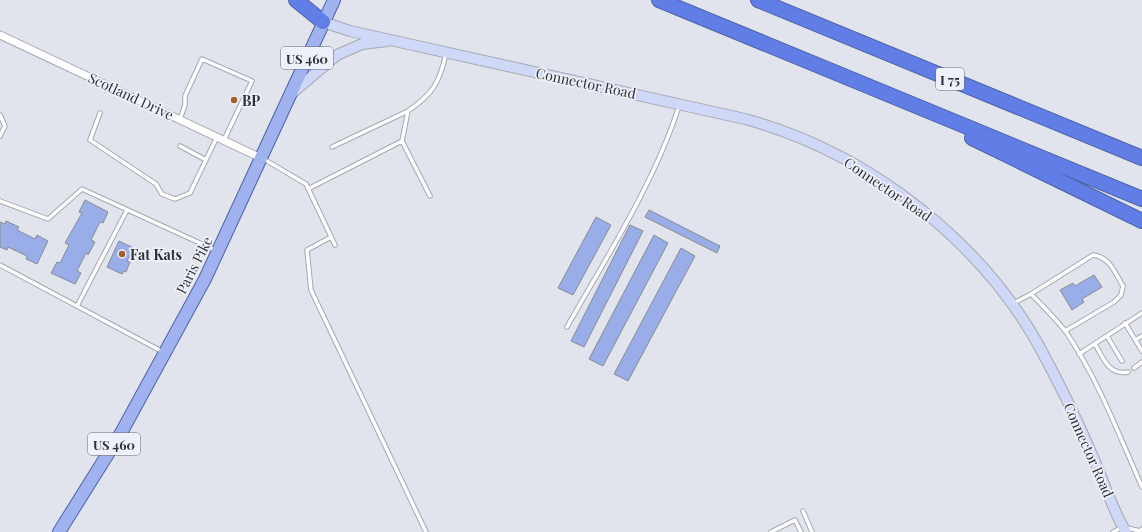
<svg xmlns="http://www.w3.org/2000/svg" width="1142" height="532" viewBox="0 0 1142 532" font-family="'Playfair Display',serif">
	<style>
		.building { fill: #99ade8; stroke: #888b92 }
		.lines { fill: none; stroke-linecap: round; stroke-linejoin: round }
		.lane-casing { stroke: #a5a8b0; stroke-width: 5.5 }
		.street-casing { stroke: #a5a8b0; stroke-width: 9 }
		.secondary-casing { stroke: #a5a8b0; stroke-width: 12 }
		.primary-casing { stroke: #4f63a7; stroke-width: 14 }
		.highway-casing { stroke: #4f63a7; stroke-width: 16 }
		.lane { stroke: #fff; stroke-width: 3.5 }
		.street { stroke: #fff; stroke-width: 7 }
		.secondary { stroke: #d0d8f8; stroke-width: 10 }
		.primary { stroke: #a0b2f0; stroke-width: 12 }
		.highway { stroke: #617ee6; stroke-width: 14 }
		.poi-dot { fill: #a06128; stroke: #eef1fa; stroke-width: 1.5 }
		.labels { text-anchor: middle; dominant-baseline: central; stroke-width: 3.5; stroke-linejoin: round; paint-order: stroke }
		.shield { fill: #eef1fa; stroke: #686a6f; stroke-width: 1 }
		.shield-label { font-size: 13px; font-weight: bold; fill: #2e3033 }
		.street-label { font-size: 14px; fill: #2e3033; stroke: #eef1fa }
		.poi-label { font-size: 14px; font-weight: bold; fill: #2e3033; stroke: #eef1fa; text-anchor: start }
	</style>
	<rect width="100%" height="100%" fill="#e1e4ec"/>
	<path class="building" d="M85 200 108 212 103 223 100 222 91 240 95 242 88 255 86 253 77 271 81 273 75 284 51 273 57 262 60 263 69 245 65 243 82 213 79 212Z
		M649 210 720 246 717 253 645 217Z
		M596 217 611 225 573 295 558 288Z
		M6 221 19 227 17 230 35 239 37 235 48 241 37 264 26 259 27 256 8 247 7 250 0 247V222L5 224Z
		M630 225 643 231 584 347 571 341Z
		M654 235 668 243 603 366 589 359Z
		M119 241 134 248 127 261 130 262 126 272 124 271 122 274 107 267Z
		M681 248 695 256 628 381 614 374Z
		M1094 275 1102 287 1082 299 1084 302 1072 310 1060 290 1073 283 1075 286Z"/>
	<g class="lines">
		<g class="lane-casing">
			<path id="lane" d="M100 113 90 140 156 184 162 194 175 199 190 193 217 137
				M0 115 5 126 0 136
				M180 119 185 105V96L202 59 252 81 224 140
				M402 141 408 111
				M180 146 206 160
				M332 147 408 111C433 94 440 82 446 53
				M262 158 306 184 335 245
				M308 189 402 141 430 196
				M0 201 48 219 82 189 215 250
				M331 237 307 250 311 290 426 532
				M0 265 163 352
				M1031 294 1093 255C1110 257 1115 273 1123 286L1121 295 1114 302 1065 331
				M1012 304 1031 294C1043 306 1056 319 1066 332 1098 379 1119 435 1142 487
				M77 306 127 210
				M1125 323 1142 351
				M567 327C607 256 654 184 679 106
				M1107 336 1122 361
				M1135 340 1142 336
				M1095 344C1103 358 1109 376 1128 372
				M1079 354 1142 313
				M1134 368 1142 362
				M803 511 812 532
				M771 532 795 520 801 532
				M1113 532 1123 527 1140 531 1142 529"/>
		</g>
		<g class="street-casing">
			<path id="street" d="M0 35 261 158"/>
		</g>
		<g class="secondary-casing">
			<path id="secondary" d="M323 22 350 31 745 119C870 153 987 244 1046 359 1063 391 1079 424 1093 457 1104 482 1112 509 1126 532
				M291 94 337 55 362 44 387 41"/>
		</g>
		<g class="primary-casing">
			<path id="primary" d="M59 532 121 433 205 279 334 0"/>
		</g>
		<g class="highway-casing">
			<path id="highway" d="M296 0 323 22
				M659 0 1142 199
				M758 0 1142 158
				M972 138 1142 221"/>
		</g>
		<use href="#lane" class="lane"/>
		<use href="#street" class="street"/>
		<use href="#secondary" class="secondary"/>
		<use href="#primary" class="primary"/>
		<use href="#highway" class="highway"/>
	</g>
	<g class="poi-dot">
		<circle cx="234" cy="100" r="4"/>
		<circle cx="122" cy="254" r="4"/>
	</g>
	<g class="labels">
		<g class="shield">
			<rect x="281" y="47" width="52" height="22" rx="3"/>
			<rect x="936" y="68" width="28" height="22" rx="3"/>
			<rect x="88" y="433" width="52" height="22" rx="3"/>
		</g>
		<g class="shield-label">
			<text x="307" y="58">US 460</text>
			<text x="950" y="79">I 75</text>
			<text x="114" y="444">US 460</text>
		</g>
		<g class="street-label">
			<text transform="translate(586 83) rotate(12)">Connector Road</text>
			<text transform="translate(131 96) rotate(25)">Scotland Drive</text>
			<text transform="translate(888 189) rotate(34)">Connector Road</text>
			<text transform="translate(194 265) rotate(-63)">Paris Pike</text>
			<text transform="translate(1089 450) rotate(66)">Connector Road</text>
		</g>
		<g class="poi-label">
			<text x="242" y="100">BP</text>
			<text x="130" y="254">Fat Kats</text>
		</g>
	</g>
</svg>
